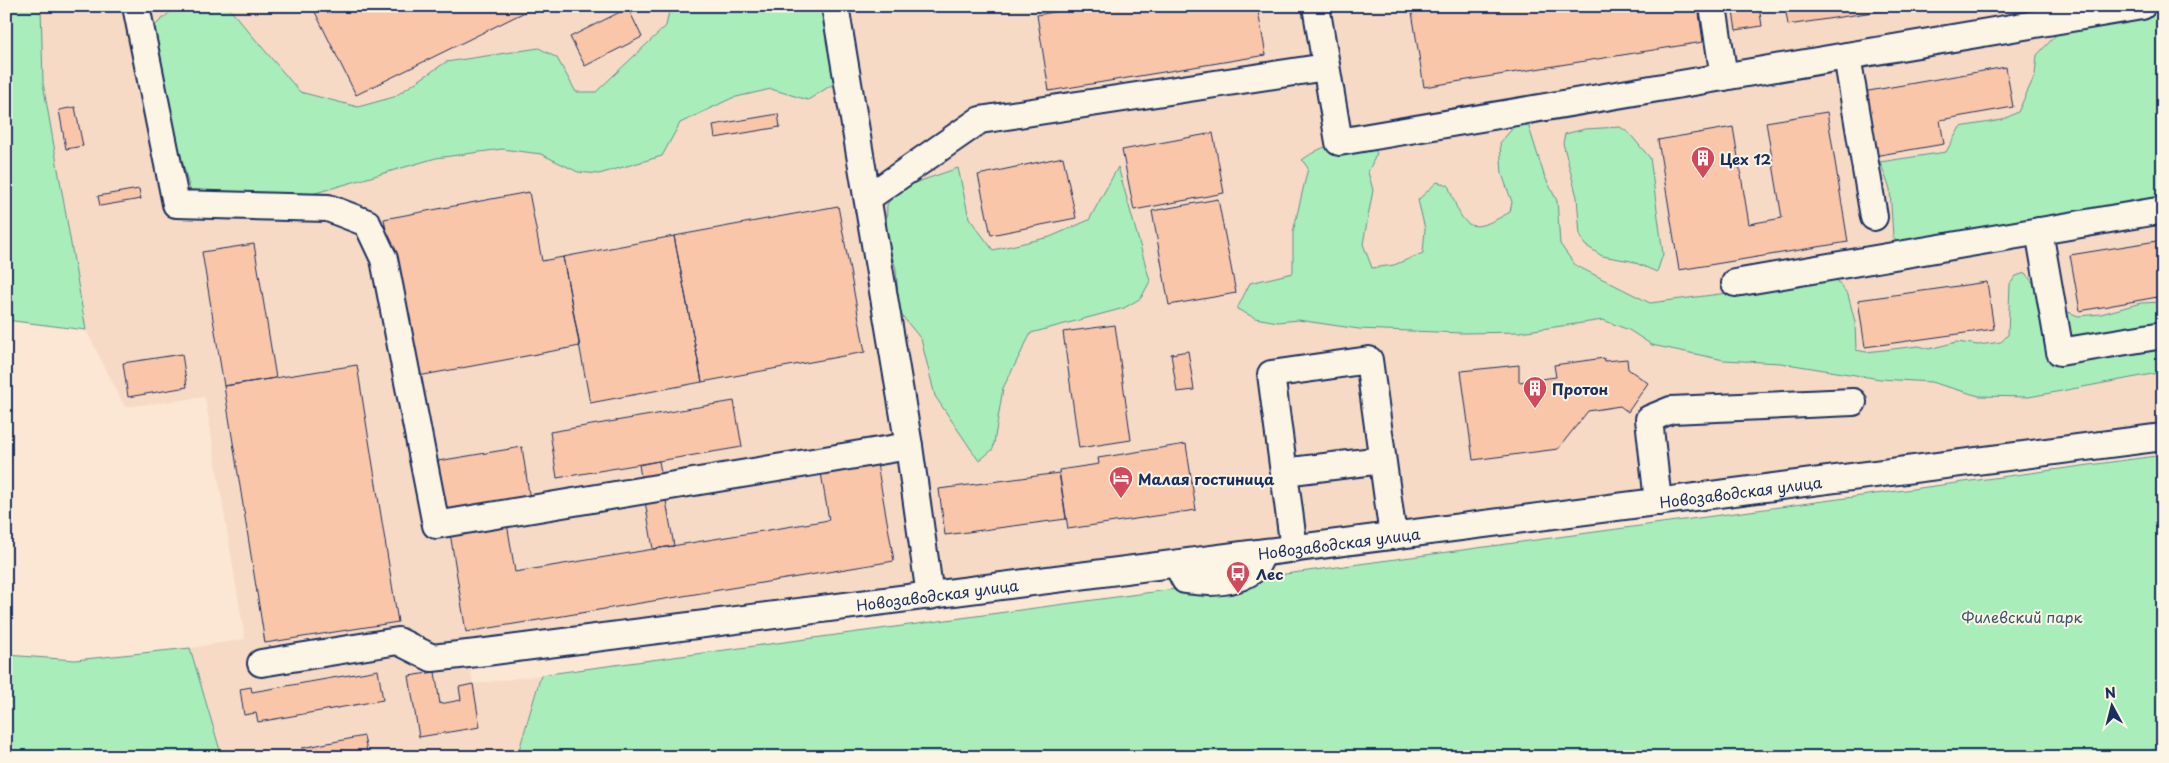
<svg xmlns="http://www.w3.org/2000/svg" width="2169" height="763" viewBox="0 0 2169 763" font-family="'Playpen Sans',sans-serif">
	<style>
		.built { fill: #f6dac5 }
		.green { fill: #a9eeba; stroke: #628e8c }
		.building { fill: #f9c6aa; stroke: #1b2f5e }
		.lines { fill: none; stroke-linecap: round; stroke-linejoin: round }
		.minor-casing { stroke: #1b2f5e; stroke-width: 30 }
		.minor { stroke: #fcf5e5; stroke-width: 26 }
		.labels { text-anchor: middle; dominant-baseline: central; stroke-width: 4; stroke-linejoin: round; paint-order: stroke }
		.poi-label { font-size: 15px; font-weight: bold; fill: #1b2f5e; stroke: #fcf5e5; text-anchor: start }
		.street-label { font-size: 15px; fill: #1b2f5e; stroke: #fcf5e5 }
		.park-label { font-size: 15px; fill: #375570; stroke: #fcf5e5 }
	</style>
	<rect width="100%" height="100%" fill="#fbe7d3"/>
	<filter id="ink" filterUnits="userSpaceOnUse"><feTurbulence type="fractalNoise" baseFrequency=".02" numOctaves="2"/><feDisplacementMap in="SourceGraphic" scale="10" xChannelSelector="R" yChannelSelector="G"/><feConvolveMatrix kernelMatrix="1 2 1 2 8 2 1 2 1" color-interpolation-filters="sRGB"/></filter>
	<g filter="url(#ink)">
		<path class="built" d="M41 6H2163V430L467 647 473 684 541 675 517 757H222L190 648 245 639 205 397 125 407 86 330 43 83Z"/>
		<path class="green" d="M6 6H41L43 83 86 330 6 320Z
			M177 6H227L300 92 358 107 394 97 446 62 539 48 557 58 576 92H596L666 26 670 6H821L840 60 841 79 808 100 771 89 732 98 680 123 662 156 599 174 578 172 541 154 502 149 436 158 312 194 190 190 152 49 151 29Z
			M2163 13V200L1899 245 1893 237 1890 189 1880 162 1946 152 1960 127 2002 120 2018 112 2035 75 2037 55 2057 34 2068 28Z
			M1527 121 1544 175 1557 201 1560 244 1575 265 1650 303 1836 279 1848 295 1855 322 1856 350 1866 352 1919 346 1929 349 1957 342 1978 345 2001 342 2008 335 2010 284 2016 276 2025 273 2051 305 2078 316 2101 314 2141 303 2163 302V372L2029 397 1979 396 1931 382 1880 379 1781 363 1724 360 1652 345 1629 330 1603 320 1520 332 1463 333 1359 329 1298 320 1278 322 1255 318 1237 309 1250 283 1293 273V232L1308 168 1302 160C1326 143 1341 140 1370 145L1377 153 1368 172 1373 190 1363 244 1372 268 1394 265 1423 253 1425 229 1418 200 1437 182 1448 185C1464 228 1467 237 1510 212L1512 202 1502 174 1500 143 1517 123Z
			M1620 127 1629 133 1650 158 1663 254 1657 272 1631 261 1602 256 1585 245 1580 235 1577 197 1563 143 1565 134 1585 129Z
			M1118 167 1150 281 1141 298 1124 308 1031 333 1003 388 993 449 979 461 935 396 921 339 899 312 896 269 886 236 887 204 900 188 958 168 969 218 993 250 1050 237 1089 220Z
			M2163 455V757H517L541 675Z
			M190 648 222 757H6V655L75 660Z"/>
		<path class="building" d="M312 6H537L356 95Z
			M1088 6H1257L1266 55 1049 91 1037 15Z
			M1411 6H1698L1703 42 1424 87Z
			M1732 6H1759L1762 26 1736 30Z
			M1785 6H1893V9L1788 25Z
			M628 8 642 37 585 66 570 37Z
			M2006 67 2013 107 1940 120 1944 144 1874 156 1863 92Z
			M75 107 83 146 66 149 59 110Z
			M1827 112 1848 242 1679 270 1658 140 1733 127 1749 224 1782 218 1766 122Z
			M778 114 780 127 715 138 713 125Z
			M1213 133 1224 193 1134 210 1122 150Z
			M1063 157 1076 218 991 235 978 175Z
			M139 189 141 199 100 206 98 196Z
			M529 192 542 261 563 257 580 346 413 377 384 219Z
			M1218 199 1236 293 1169 305 1152 211Z
			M838 206 865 352 702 382 674 236Z
			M674 236 702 382 590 403 563 257Z
			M2163 240V296L2080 311 2070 255Z
			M254 244 276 378 224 386 202 252Z
			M1987 282 1994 329 1865 347 1858 300Z
			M1115 325 1131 440 1079 448 1063 332Z
			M1188 351 1194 390 1177 392 1171 354Z
			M182 354 187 387 128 397 123 363Z
			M1604 358 1605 361 1627 359 1628 369 1648 383 1628 412 1620 406 1588 411 1558 449 1473 460 1461 371 1519 365V382L1556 377 1554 365Z
			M357 365 398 622 265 643 224 386Z
			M734 401 742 447 557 478 550 432Z
			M1186 444 1196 510 1068 529 1059 470 1099 464 1098 458Z
			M522 447 530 500 446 513 438 461Z
			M876 458 894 561 466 632 450 533 507 523 515 572 829 520 820 467Z
			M659 461 674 546 653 549 639 465Z
			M1059 473 1066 519 945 535 939 489Z
			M378 670 383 700 258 722 256 713 244 715 240 689 251 687 252 692Z
			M435 672 440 704 461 700 459 687 473 684 480 727 419 737 409 676Z
			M364 736 368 757H304L302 748Z"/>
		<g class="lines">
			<g class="minor-casing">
				<g id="minor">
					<path d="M136 6 176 204 328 208 367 223 384 259 436 525 909 446"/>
					<path d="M835 6 909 446 930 596"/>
					<path d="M1316 6 1339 142 2142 6"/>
					<path d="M1713 6 1724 77"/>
					<path d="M1847 56 1874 217"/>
					<path d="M869 197 980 120 1326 67"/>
					<path d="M2039 231 2060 352 2163 335"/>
					<path d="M1735 283 2163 210"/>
					<path d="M1284 472 1382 460"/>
					<path d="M1658 502 1649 419 1671 410 1853 402"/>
					<path d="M1294 549 1271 374 1369 360 1393 536"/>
					<path d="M1177 564 1185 580C1206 583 1235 584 1253 570 1257 566 1260 558 1263 553"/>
					<path id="s1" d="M261 663 398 641 432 658 486 652 2163 437"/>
				</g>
			</g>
			<use href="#minor" class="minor"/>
		</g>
	</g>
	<defs>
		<g id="building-pin" transform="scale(1.25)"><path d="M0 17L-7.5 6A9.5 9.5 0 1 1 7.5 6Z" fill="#d1495b" stroke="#fcf5e5"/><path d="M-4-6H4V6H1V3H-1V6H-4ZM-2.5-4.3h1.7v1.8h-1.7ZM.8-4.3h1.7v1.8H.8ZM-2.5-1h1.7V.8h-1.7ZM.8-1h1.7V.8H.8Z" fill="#fff"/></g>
		<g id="hotel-pin" transform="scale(1.25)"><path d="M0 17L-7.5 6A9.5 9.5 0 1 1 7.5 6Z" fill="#d1495b" stroke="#fcf5e5"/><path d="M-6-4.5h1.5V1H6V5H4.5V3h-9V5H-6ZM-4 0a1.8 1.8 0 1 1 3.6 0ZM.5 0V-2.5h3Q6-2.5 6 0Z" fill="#fff"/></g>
		<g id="bus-pin" transform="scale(1.25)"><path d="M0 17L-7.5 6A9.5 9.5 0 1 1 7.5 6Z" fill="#d1495b" stroke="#fcf5e5"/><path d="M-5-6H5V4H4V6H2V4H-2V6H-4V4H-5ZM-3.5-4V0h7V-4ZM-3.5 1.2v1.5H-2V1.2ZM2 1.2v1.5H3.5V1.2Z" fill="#fff"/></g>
	</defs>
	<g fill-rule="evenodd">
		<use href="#building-pin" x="1703" y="158"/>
		<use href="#building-pin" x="1535" y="388"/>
		<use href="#hotel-pin" x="1121" y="478"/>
		<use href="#bus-pin" x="1238" y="573"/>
	</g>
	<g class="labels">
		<g class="poi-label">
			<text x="1720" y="158">Цех 12</text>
			<text x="1552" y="388">Протон</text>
			<text x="1138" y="478">Малая гостиница</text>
			<text x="1256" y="573">Лес</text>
		</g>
		<g class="street-label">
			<text stroke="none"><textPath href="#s1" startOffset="1496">Новозаводская улица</textPath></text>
			<text stroke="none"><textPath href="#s1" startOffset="1091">Новозаводская улица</textPath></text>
			<text stroke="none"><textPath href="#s1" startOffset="686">Новозаводская улица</textPath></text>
		</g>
		<g class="park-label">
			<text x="2022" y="616">Филевский парк</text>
		</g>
	</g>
	<rect width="2169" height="763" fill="none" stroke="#fcf5e5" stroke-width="25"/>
	<rect x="12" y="12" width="2144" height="738" fill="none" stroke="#1b2f5e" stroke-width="2" filter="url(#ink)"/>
	<g transform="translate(2112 706) rotate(353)" stroke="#fcf5e5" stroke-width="4" paint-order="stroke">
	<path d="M0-4L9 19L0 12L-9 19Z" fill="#1b2f5e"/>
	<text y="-8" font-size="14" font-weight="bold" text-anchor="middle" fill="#1b2f5e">N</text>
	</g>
</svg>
